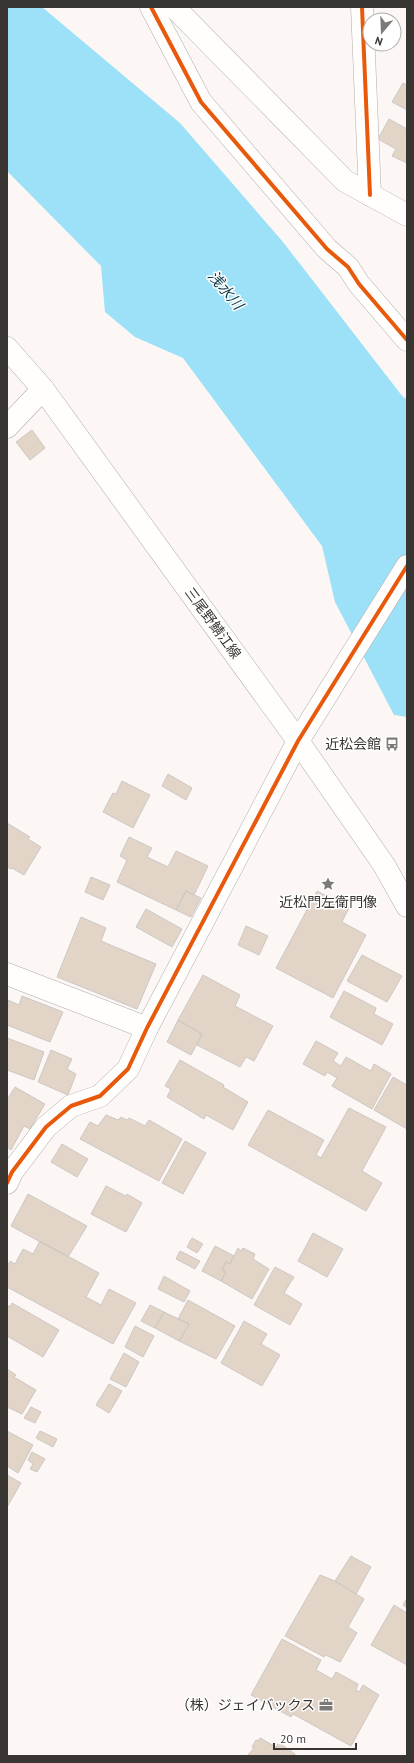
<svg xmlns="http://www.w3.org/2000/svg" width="414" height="1763" viewBox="0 0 414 1763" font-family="'PT Sans','Noto Sans JP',sans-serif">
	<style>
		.water { fill: #9ce1f8 }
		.building { fill: #e2d4c7; stroke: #ccc8c5 }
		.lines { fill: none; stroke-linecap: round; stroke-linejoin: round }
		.street-casing { stroke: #b1adaa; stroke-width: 23 }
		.secondary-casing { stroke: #b1adaa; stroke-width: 23 }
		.street { stroke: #fffefd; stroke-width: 22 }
		.secondary { stroke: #fffefd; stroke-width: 22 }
		.cycleway-casing { stroke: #fff; stroke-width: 6 }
		.cycleway { stroke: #e8590c; stroke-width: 4 }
		.labels { text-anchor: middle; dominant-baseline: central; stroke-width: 3; stroke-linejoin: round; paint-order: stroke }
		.street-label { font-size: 14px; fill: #393532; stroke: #fff }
		.poi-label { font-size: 14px; fill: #393532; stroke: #fff; text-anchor: end }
		.water-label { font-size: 15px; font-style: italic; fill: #103d4c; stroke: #fff }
	</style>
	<rect width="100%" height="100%" fill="#fcf7f4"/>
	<path class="water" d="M7 7H42L180 123 283 242 403 397 407 399V717L394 715 335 602 322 546 183 358 135 337 105 312 101 266 7 171Z"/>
	<path class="building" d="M403 83 407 85V110L392 102Z
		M389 119 407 129V163L392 156 396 149 378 139Z
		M32 430 45 448 30 460 16 442Z
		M168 774 192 788 186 800 162 786Z
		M122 781 150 795 133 828 103 812 113 793 116 794Z
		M7 823 30 837 28 839 41 847 24 875 12 868 11 869 7 867Z
		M129 837 152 848 147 857 168 867 176 851 208 866 195 893 193 895 186 891 176 910 117 882 127 860 120 856Z
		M91 877 110 885 103 900 85 892Z
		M186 891 201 898 191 917 176 910Z
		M317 891 349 908 342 922 366 935 333 998 276 968Z
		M146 909 182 929 172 947 136 927Z
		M81 917 106 928 101 941 156 964 137 1009 57 977Z
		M246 926 268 936 259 955 238 945Z
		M362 955 402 976 387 1002 347 981Z
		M203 975 240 995 235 1006 273 1026 254 1061 246 1057 240 1067 197 1045 202 1034 178 1020Z
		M344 991 376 1008 374 1014 393 1024 382 1045 330 1017Z
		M22 996 63 1012 50 1042 7 1025 8 1000 19 1005Z
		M178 1020 202 1034 191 1055 167 1042Z
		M7 1038 44 1052 34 1080 7 1070Z
		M316 1041 338 1053 333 1061 341 1066 346 1057 371 1071 374 1064 391 1074 372 1109 332 1086 337 1078 327 1072 325 1076 303 1064Z
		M51 1050 72 1059 67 1069 76 1074 68 1095 38 1082Z
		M180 1060 224 1085 223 1087 248 1102 233 1130 206 1115 204 1119 167 1097 171 1089 165 1086Z
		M393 1077 407 1085V1129L374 1110Z
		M15 1087 45 1104 30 1129 24 1126 11 1150 7 1147V1100Z
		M349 1108 386 1127 362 1171 382 1183 366 1211 248 1145 268 1110 324 1140 316 1155 321 1158Z
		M106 1115 118 1120 121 1117 127 1120 129 1118 145 1126 149 1120 182 1139 159 1181 80 1139 90 1122 98 1126Z
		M185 1141 206 1153 183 1194 162 1183Z
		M62 1144 88 1159 77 1177 51 1162Z
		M106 1186 126 1196 127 1194 142 1203 126 1232 91 1214Z
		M28 1194 87 1226 68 1257 11 1226Z
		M313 1233 343 1249 327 1277 298 1261Z
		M192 1238 203 1244 197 1253 187 1247Z
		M40 1241 99 1273 86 1297 101 1305 109 1289 136 1303 113 1344 7 1287V1267L10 1261 15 1264 23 1249 33 1254Z
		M215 1246 234 1256 230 1264 226 1262 222 1270 226 1272 221 1281 202 1271Z
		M238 1248 241 1251 243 1248 255 1254 253 1259 269 1269 252 1299 221 1281 226 1272 222 1270 226 1262 230 1264Z
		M180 1251 200 1261 195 1269 176 1259Z
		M275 1267 294 1277 284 1293 302 1304 290 1325 254 1305Z
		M164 1276 190 1291 184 1302 158 1289Z
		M188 1300 235 1326 216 1359 179 1341 189 1324 178 1319Z
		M12 1303 59 1330 43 1357 7 1336V1305L10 1307Z
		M150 1305 164 1312 155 1328 141 1321Z
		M164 1312 189 1324 179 1341 155 1328Z
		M244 1321 267 1334 261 1344 280 1355 262 1386 221 1363Z
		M135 1326 154 1336 143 1357 125 1347Z
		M124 1353 139 1362 126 1387 110 1379Z
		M7 1369 16 1375 14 1377 36 1390 22 1414 7 1407Z
		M109 1384 122 1391 109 1413 96 1405Z
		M31 1407 41 1412 35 1423 24 1418Z
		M7 1431 33 1445 18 1473 7 1466Z
		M40 1431 57 1439 53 1447 36 1438Z
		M32 1452 45 1459 37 1472 30 1469 33 1464 28 1460Z
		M7 1475 21 1483 7 1507Z
		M351 1556 371 1567 356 1594 335 1581Z
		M320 1575 335 1581 364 1599 348 1627 357 1633 340 1662 326 1655 324 1657 285 1636Z
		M407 1598V1608L403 1605Z
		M394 1605 407 1613V1665L371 1645Z
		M282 1639 321 1660 316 1670 332 1679 336 1672 358 1684 356 1690 359 1692 363 1685 379 1695 351 1746 293 1714 291 1717 251 1695Z
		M260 1738 276 1747 278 1744 282 1745 295 1754 294 1756H247L254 1748 252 1747 256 1740 258 1741Z"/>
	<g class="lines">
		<g class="street-casing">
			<path id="street" d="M151 7 201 102 327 249 348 267 359 284 407 340
				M362 7 370 195
				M7 427 43 389
				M7 974 147 1028"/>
		</g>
		<g class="secondary-casing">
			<path id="secondary" d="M174 7 345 181 407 215
				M7 348 43 389 298 741 384 865 407 906
				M7 1183 12 1172 46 1127 71 1106 100 1096 128 1069 147 1028 298 741 407 566"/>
		</g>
		<use href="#street" class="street"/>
		<use href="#secondary" class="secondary"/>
		<g class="cycleway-casing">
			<path id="cycleway" d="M151 7 201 102 327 249 348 267 359 284 407 340
				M362 7 370 195
				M7 1183 12 1172 46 1127 71 1106 100 1096 128 1069 147 1028 298 741 407 566"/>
		</g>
		<use href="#cycleway" class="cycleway"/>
	</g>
	<defs>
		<g id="bus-bare" transform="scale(1.08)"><path d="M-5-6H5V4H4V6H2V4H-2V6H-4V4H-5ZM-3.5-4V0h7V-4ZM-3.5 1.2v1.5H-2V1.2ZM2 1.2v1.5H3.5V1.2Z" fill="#7d7976" stroke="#fff" stroke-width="2.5" paint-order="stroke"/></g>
		<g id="sight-bare" transform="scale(1.08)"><path d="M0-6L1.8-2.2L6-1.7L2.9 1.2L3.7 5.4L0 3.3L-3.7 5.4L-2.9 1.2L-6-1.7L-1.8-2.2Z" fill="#7d7976" stroke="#fff" stroke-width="2.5" paint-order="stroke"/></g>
		<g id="office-bare" transform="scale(1.08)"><path d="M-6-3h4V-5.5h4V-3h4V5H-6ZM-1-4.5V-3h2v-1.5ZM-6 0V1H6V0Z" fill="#7d7976" stroke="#fff" stroke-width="2.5" paint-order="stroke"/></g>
	</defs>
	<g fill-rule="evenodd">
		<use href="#bus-bare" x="392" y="744"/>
		<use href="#sight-bare" x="328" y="884"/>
		<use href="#office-bare" x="326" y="1705"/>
	</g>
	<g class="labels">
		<g class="street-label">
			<text transform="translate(213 623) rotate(54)">三尾野鯖江線</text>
		</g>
		<g class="poi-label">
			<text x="381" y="744">近松会館</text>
			<text x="328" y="902" text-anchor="middle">近松門左衛門像</text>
			<text x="315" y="1705">（株）ジェイバックス</text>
		</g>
		<g class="water-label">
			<text transform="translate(226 290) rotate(50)">浅水川</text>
		</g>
	</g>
	<rect width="414" height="1763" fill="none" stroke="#393532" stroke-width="16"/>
	<g transform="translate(382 32) rotate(199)"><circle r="19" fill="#ffffff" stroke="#b0aead"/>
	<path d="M0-3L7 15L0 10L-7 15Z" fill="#7d7976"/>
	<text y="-6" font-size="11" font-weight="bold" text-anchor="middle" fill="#393532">N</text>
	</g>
	<path d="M274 1743v6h82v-6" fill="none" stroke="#393532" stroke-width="2"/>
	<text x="280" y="1743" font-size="12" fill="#393532" stroke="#ffffff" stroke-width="3" paint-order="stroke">20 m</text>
</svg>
